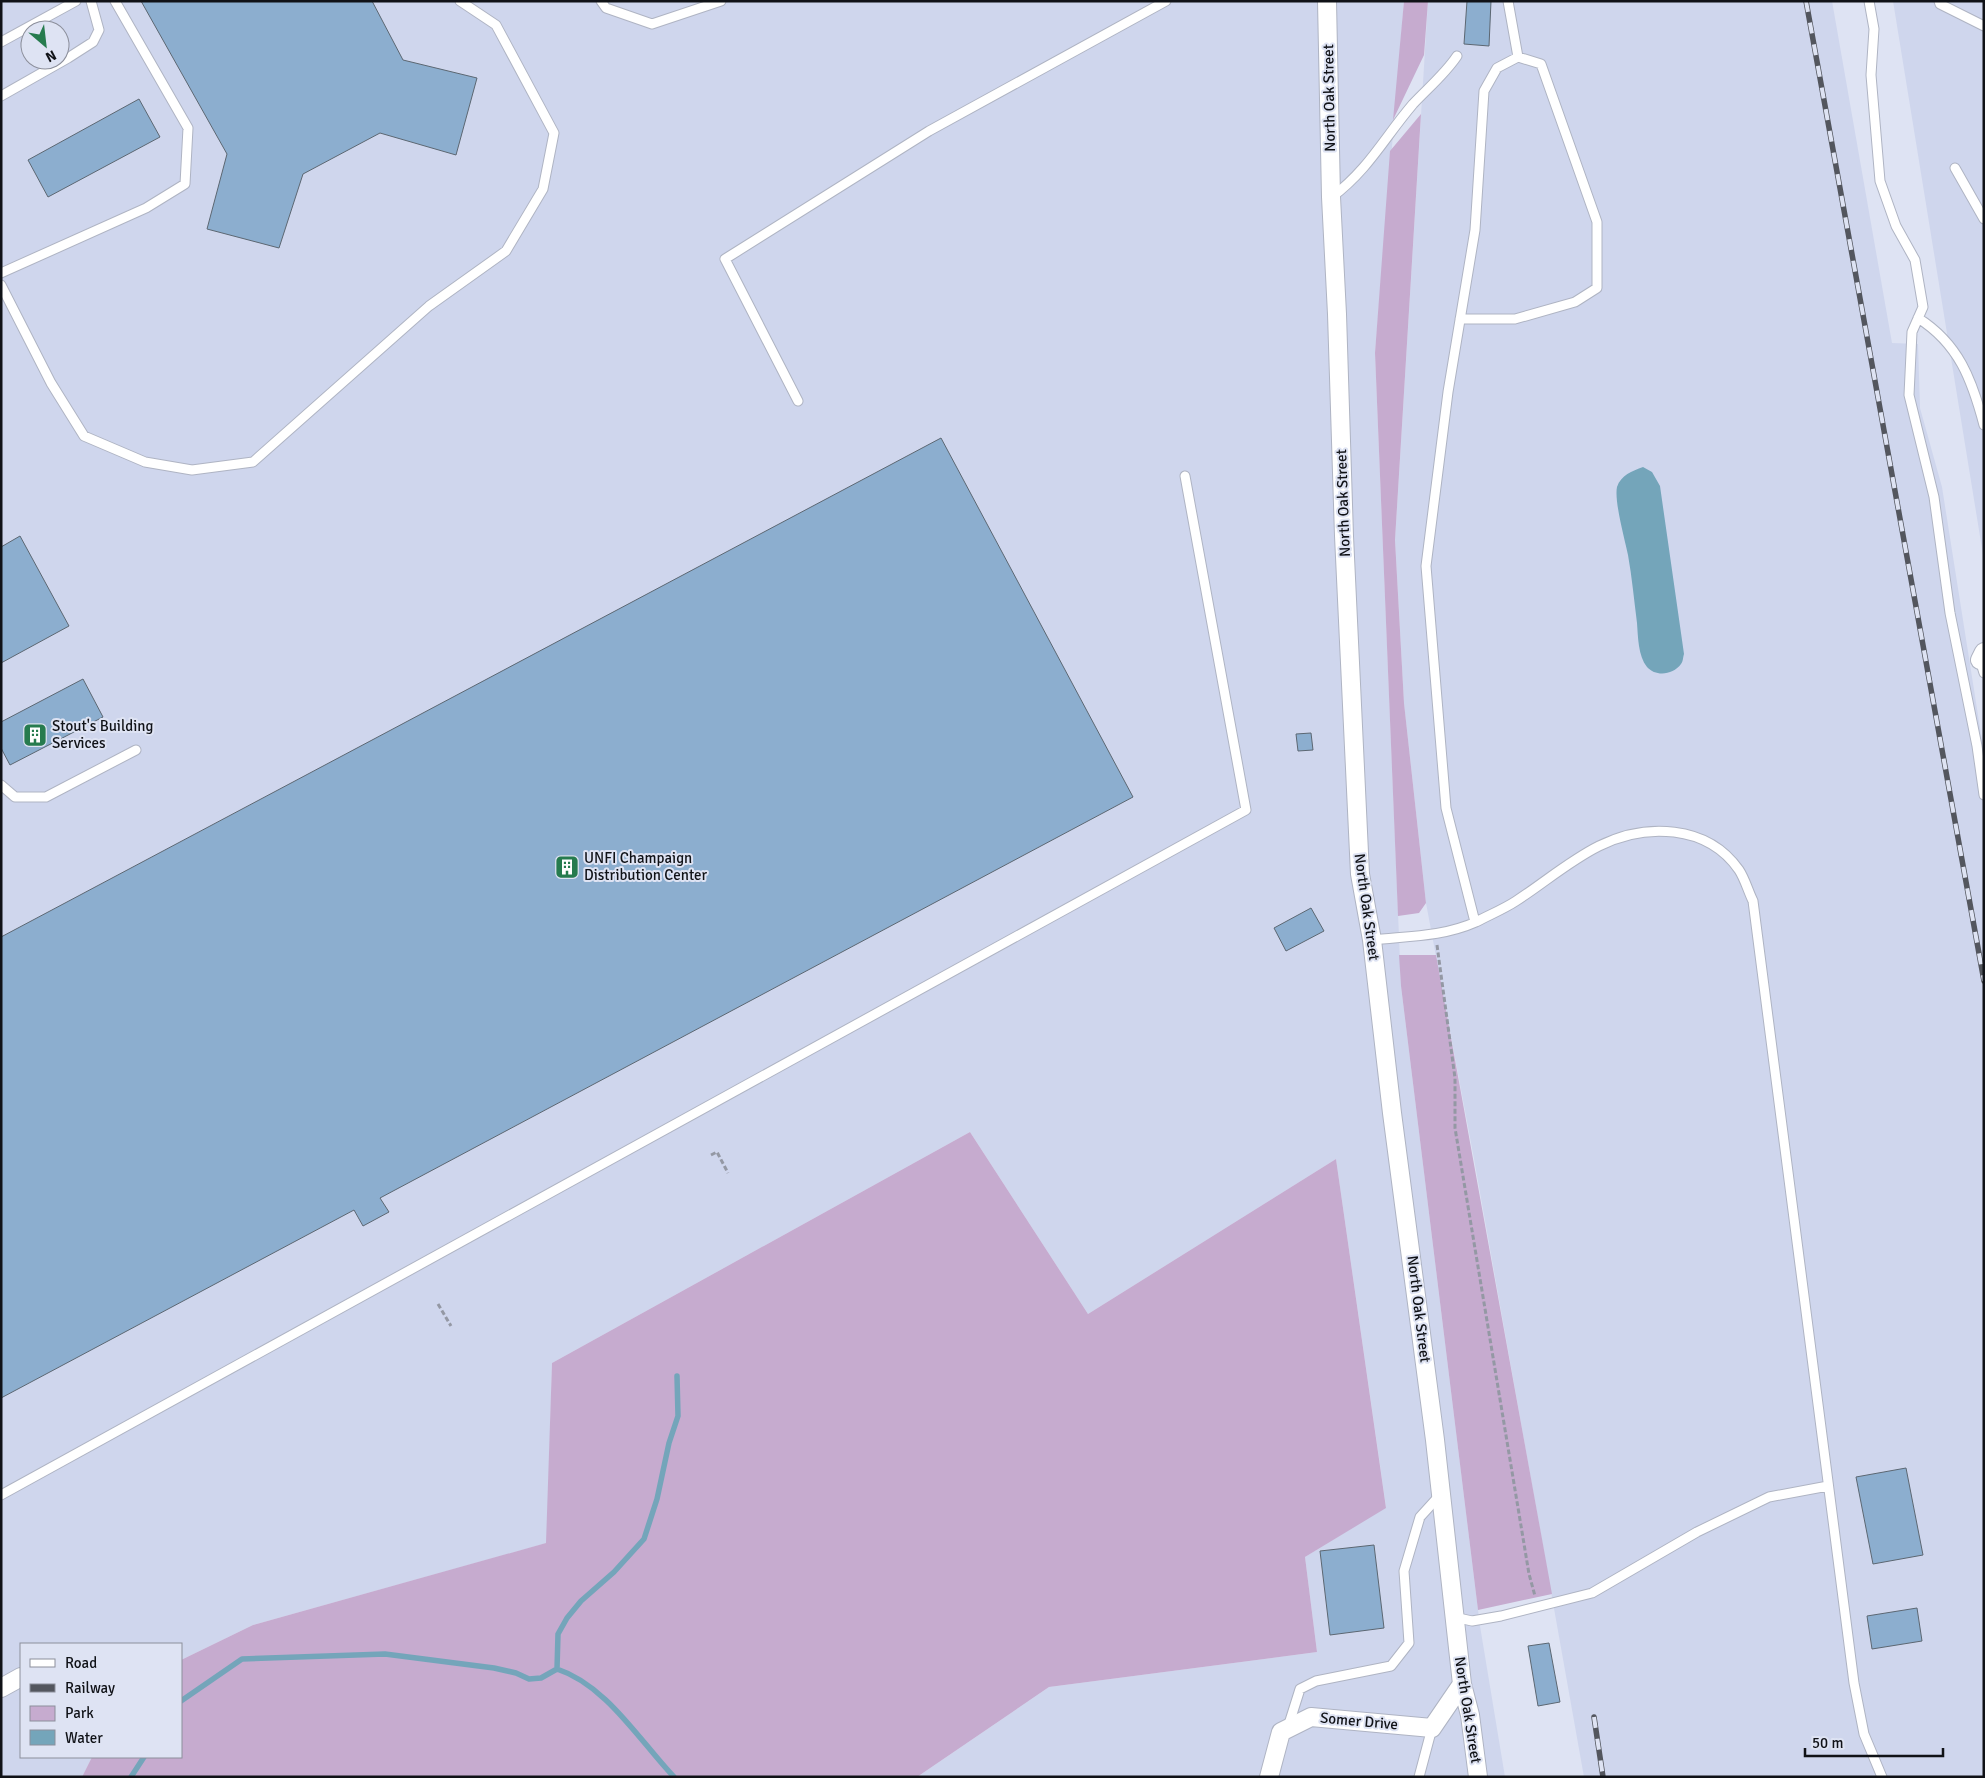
<svg xmlns="http://www.w3.org/2000/svg" width="1985" height="1778" viewBox="0 0 1985 1778" font-family="Signika,sans-serif">
	<style>
		.built { fill: #cfd6ed; fill-rule: evenodd }
		.green { fill: #c6abcf }
		.water { fill: #74a5ba }
		.lines { fill: none; stroke-linecap: round; stroke-linejoin: round }
		.stream { stroke: #74a5ba; stroke-width: 5.5 }
		.building { fill: #8caecf; stroke: #5c6772 }
		.lane-casing { stroke: #afb4c3; stroke-width: 11 }
		.street-casing { stroke: #afb4c3; stroke-width: 20 }
		.path { stroke: #9498a4; stroke-width: 3; stroke-dasharray: 5 2.5; stroke-linecap: butt }
		.lane { stroke: #fff; stroke-width: 9 }
		.street { stroke: #fff; stroke-width: 18 }
		.rail-casing { stroke: #53565e; stroke-width: 5.5 }
		.rail { stroke: #dee3f3; stroke-width: 4; stroke-dasharray: 11; stroke-linecap: butt }
		.labels { text-anchor: middle; dominant-baseline: central; stroke-width: 4; stroke-linejoin: round; paint-order: stroke }
		.street-label { font-size: 15px; fill: #101217; stroke: #dee3f3 }
		.poi-label { font-size: 15px; fill: #101217; stroke: #dee3f3; text-anchor: start }
	</style>
	<rect width="100%" height="100%" fill="#dee3f3"/>
	<path class="built" d="M1 1H1404L1375 353 1401 986 1480 1626 1505 1777H917L1049 1687 1317 1652 1305 1557 1386 1507 1336 1159 1088 1314 970 1132 552 1363 547 1543 253 1625 181 1660V1644H21V1757H92L82 1777H1ZM30 30H60V60H30Z
		M1428 1H1832L1892 343 1918 344 1920 408 1942 487 1984 753V1777H1584L1474 1159 1426 903 1404 703 1395 540Z
		M1893 1H1984V561Z"/>
	<path class="green" d="M1404 1H1428L1424 55 1393 120Z
		M1421 114 1395 540 1404 703 1426 903 1419 913 1398 916 1375 353 1390 151Z
		M1399 955H1436L1552 1594 1478 1610 1401 986Z
		M970 1132 1088 1314 1336 1159 1386 1508 1305 1557 1317 1652 1049 1687 917 1777H82L92 1757H181V1660L253 1625 546 1543 552 1363Z"/>
	<path class="water" d="M1643 467 1652 472 1660 486 1684 654C1683 657 1683 662 1681 664 1673 675 1656 677 1647 667 1638 656 1638 636 1637 623 1634 600 1632 577 1628 555 1625 540 1614 501 1617 487 1621 475 1632 471 1643 467Z"/>
	<g class="lines">
		<path class="stream" d="M557 1669 558 1634 567 1618 581 1601 614 1572 644 1539 657 1499 669 1443 678 1416 677 1376
			M181 1701 242 1659 385 1654 494 1668 516 1673 529 1679 541 1678 557 1669C606 1685 639 1740 674 1777
			M131 1777 144 1757"/>
	</g>
	<path class="building" d="M141 1H372L403 60 477 78 456 155 380 133 303 174 279 248 207 229 227 154Z
		M1467 1H1491L1489 46 1464 44Z
		M139 99 160 137 48 197 28 160Z
		M941 438 1133 797 380 1198 389 1212 363 1226 354 1210 1 1398V937Z
		M20 536 69 626 1 663V547Z
		M83 679 103 717 10 765 1 748V722Z
		M1311 733 1313 750 1298 751 1296 734Z
		M1311 908 1324 931 1286 951 1274 928Z
		M1906 1468 1923 1555 1873 1564 1856 1477Z
		M1374 1545 1384 1628 1330 1635 1320 1551Z
		M1917 1608 1922 1641 1872 1649 1867 1616Z
		M1549 1643 1560 1702 1538 1706 1528 1646Z"/>
	<g class="lines">
		<g class="lane-casing">
			<path id="lane" d="M601 1 606 8 652 24 721 1
				M1508 1 1518 57
				M1869 1 1874 29 1871 75 1880 181 1896 226 1915 260 1923 307 1912 332 1909 395 1934 497 1950 613 1977 746 1984 795
				M1939 1 1940 4 1984 26
				M1 42 76 1
				M1 96 68 58 93 42 99 30 91 1
				M1955 168 1984 219
				M1332 197C1369 169 1384 138 1413 104 1428 88 1445 74 1457 56
				M1 273 146 208 185 184 188 128 115 1
				M1 285 51 383 84 436 145 462 192 470 253 462 429 306 506 251 543 189 554 133 496 25 460 1
				M1918 318C1959 344 1972 380 1984 425
				M1460 319H1515L1575 302 1597 288V222L1541 64 1518 57 1497 68 1484 91 1475 230 1448 392 1426 566 1446 808 1475 922
				M798 401 725 259 929 131 1166 1
				M1980 660 1984 673
				M1 785 15 797H46L136 750
				M1372 940C1408 936 1442 937 1476 922 1489 915 1504 909 1516 901 1544 883 1569 861 1599 846 1645 823 1707 824 1739 870 1745 879 1748 891 1753 901L1854 1683 1864 1734 1882 1777
				M1 1495 1246 810 1185 476
				M1454 1617 1472 1621 1501 1616 1592 1593 1697 1532 1769 1497 1828 1486
				M1288 1727 1300 1689 1316 1681 1391 1666 1409 1643 1404 1571 1420 1517 1440 1495
				M1419 1777 1432 1728"/>
		</g>
		<g class="street-casing">
			<path id="street" d="M1327 1 1331 197 1337 314 1344 536 1360 874 1372 940 1392 1113 1435 1440 1462 1684 1470 1715 1478 1777
				M1980 660 1984 652
				M1 1688 21 1677
				M1269 1777 1281 1732 1311 1717 1432 1728 1462 1684"/>
		</g>
		<path class="path" d="M1437 945 1455 1078V1128L1529 1574 1535 1596
			M711 1155 717 1152 728 1173
			M438 1304 451 1326"/>
		<use href="#lane" class="lane"/>
		<use href="#street" class="street"/>
		<g class="rail-casing">
			<path id="rail" d="M1806 1 1984 981
				M1594 1717 1603 1777"/>
		</g>
		<use href="#rail" class="rail"/>
	</g>
	<defs>
		<g id="building-square" transform="scale(1.25)"><rect x="-9" y="-9" width="18" height="18" rx="4" fill="#267b4e" stroke="#dee3f3"/><path d="M-4-6H4V6H1V3H-1V6H-4ZM-2.5-4.3h1.7v1.8h-1.7ZM.8-4.3h1.7v1.8H.8ZM-2.5-1h1.7V.8h-1.7ZM.8-1h1.7V.8H.8Z" fill="#fff"/></g>
	</defs>
	<g fill-rule="evenodd">
		<use href="#building-square" x="35" y="735"/>
		<use href="#building-square" x="567" y="867"/>
	</g>
	<g class="labels">
		<g class="street-label">
			<text transform="translate(1329 98) rotate(-91)">North Oak Street</text>
			<text transform="translate(1343 503) rotate(-92)">North Oak Street</text>
			<text transform="translate(1367 907) rotate(82)">North Oak Street</text>
			<text transform="translate(1419 1309) rotate(83)">North Oak Street</text>
			<text transform="translate(1468 1710) rotate(81)">North Oak Street</text>
			<text transform="translate(1359 1721) rotate(5)">Somer Drive</text>
		</g>
		<g class="poi-label">
			<text x="52" y="726">Stout's Building<tspan x="52" dy="17">Services</tspan></text>
			<text x="584" y="858">UNFI Champaign<tspan x="584" dy="17">Distribution Center</tspan></text>
		</g>
	</g>
	<rect width="1985" height="1778" fill="none" stroke="#101217" stroke-width="5"/>
	<rect x="20" y="1643" width="162" height="115" fill="#dee3f3" stroke="#8c8f9b"/>
	<rect x="30" y="1659" width="25" height="8" fill="#ffffff" stroke="#8c8f9b"/>
	<text x="65" y="1668" font-size="15" fill="#101217">Road</text>
	<rect x="30" y="1684" width="25" height="8" fill="#53565e" stroke="#8c8f9b"/>
	<text x="65" y="1693" font-size="15" fill="#101217">Railway</text>
	<rect x="30" y="1706" width="25" height="15" fill="#c6abcf" stroke="#8c8f9b"/>
	<text x="65" y="1718" font-size="15" fill="#101217">Park</text>
	<rect x="30" y="1730" width="25" height="15" fill="#74a5ba" stroke="#8c8f9b"/>
	<text x="65" y="1743" font-size="15" fill="#101217">Water</text>
	<g transform="translate(45 45) rotate(152)"><circle r="24" fill="#dee3f3" stroke="#8c8f9b"/>
	<path d="M0-4L9 19L0 12L-9 19Z" fill="#267b4e"/>
	<text y="-8" font-size="14" font-weight="bold" text-anchor="middle" fill="#101217">N</text>
	</g>
	<path d="M1805 1748v8h138v-8" fill="none" stroke="#101217" stroke-width="2.5"/>
	<text x="1812" y="1748" font-size="15" fill="#101217" stroke="#dee3f3" stroke-width="4" paint-order="stroke">50 m</text>
</svg>
